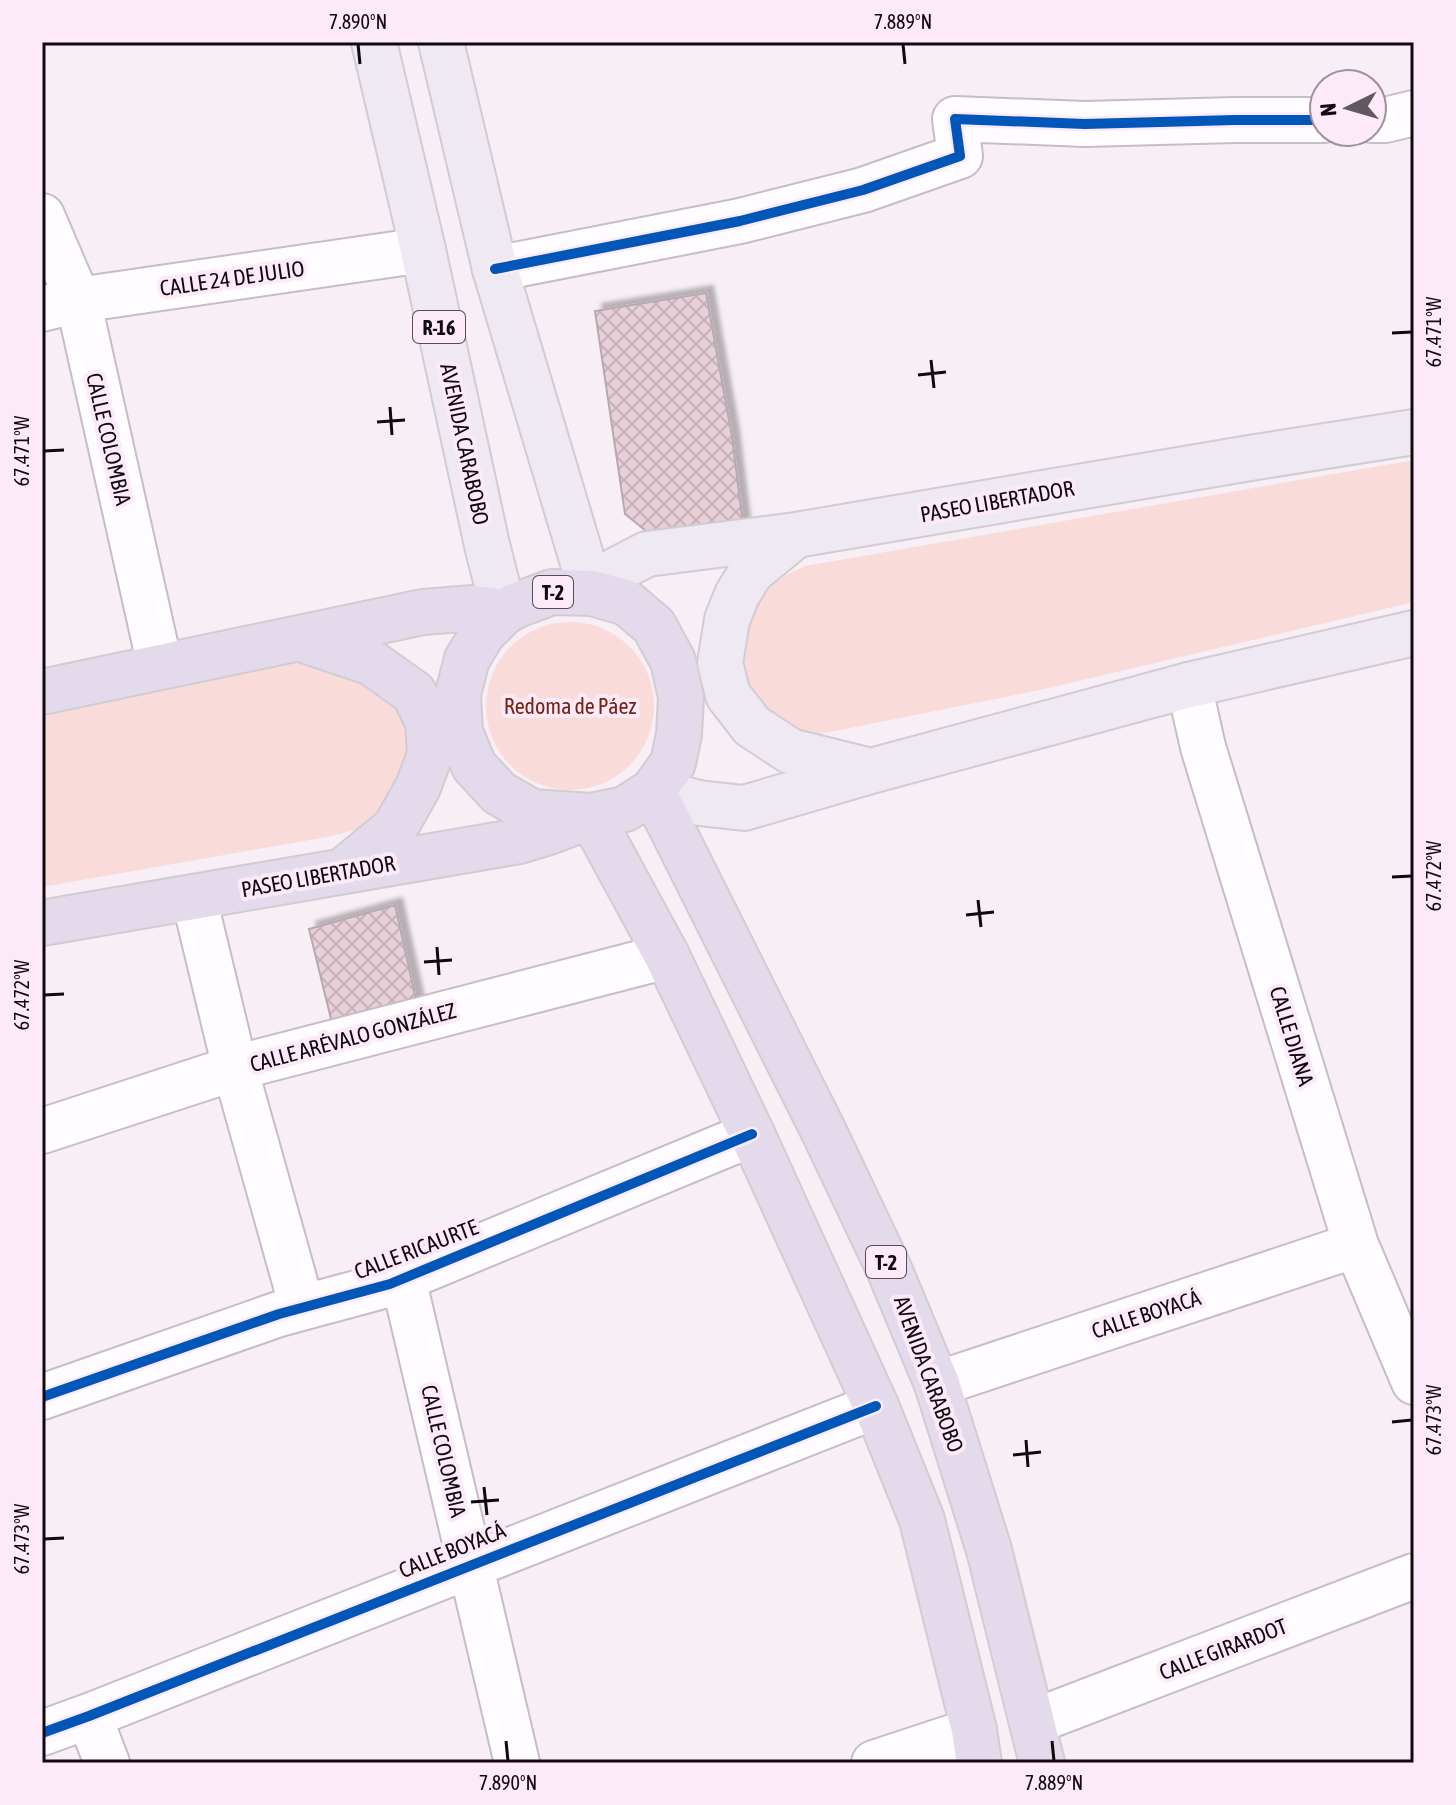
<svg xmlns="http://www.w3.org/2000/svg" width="1456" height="1805" viewBox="0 0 1456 1805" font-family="'Asap Condensed',sans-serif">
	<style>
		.park { fill: #f9dcda }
		.building { fill: url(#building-cross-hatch); stroke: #b6aab0; stroke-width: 2; filter: url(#shadow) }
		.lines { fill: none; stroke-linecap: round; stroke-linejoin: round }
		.minor-casing { stroke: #c6bdc5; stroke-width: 48 }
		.major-casing { stroke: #d2ccd1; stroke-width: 48 }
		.highway-casing { stroke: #d2ccd1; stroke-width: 48 }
		.minor { stroke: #fefcfe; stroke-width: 44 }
		.major { stroke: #eee9f3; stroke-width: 44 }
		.highway { stroke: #e3dbeb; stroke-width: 44 }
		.cycleway-casing { stroke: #fceaf9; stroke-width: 15 }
		.cycleway { stroke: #0057b8; stroke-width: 10 }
		.ticks { fill: none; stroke: #110810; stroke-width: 3 }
		.labels { text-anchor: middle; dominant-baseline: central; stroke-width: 8; stroke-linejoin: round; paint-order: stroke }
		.shield { fill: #fceaf9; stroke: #584c56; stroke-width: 2 }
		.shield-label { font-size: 20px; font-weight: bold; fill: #110810 }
		.street-label { font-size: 22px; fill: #110810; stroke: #fceaf9 }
		.park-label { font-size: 22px; fill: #782212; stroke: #fceaf9 }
		.neatline { fill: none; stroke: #110810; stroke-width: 3 }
		.ticks-label { font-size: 20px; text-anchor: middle; fill: #110810 }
	</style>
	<defs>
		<pattern id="building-cross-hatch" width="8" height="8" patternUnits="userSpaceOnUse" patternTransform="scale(2)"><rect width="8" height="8" fill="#e8d0d9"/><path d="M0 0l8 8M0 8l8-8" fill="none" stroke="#c6b1b9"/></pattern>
		<filter id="shadow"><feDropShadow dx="7" dy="-7" stdDeviation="2" flood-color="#0004"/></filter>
	</defs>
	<rect width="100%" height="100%" fill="#f8eef6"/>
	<path class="park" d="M1414 460V602L1040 690 800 738 746 693 738 656 744 619 772 582 805 566Z
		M486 706a84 84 0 1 1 168 0a84 84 0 1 1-168 0Z
		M319 656 386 686 406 730 405 783 379 824 327 837 42 887V717Z"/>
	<path class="building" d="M706 293 732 437 744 533 656 539 625 514 595 311Z
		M395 905 419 1013 333 1027 309 929Z"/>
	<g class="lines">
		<g class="minor-casing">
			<path id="minor" d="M1372 120H1385L1414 113
				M42 216 78 300 160 666
				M495 269 740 221 863 190 960 156 955 119 1085 124 1235 120H1324
				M42 309 78 300 423 250
				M1189 685 1203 747 1356 1245 1414 1382
				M194 898 235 1068 302 1307
				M42 1131 235 1068 667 956
				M403 1278 517 1763
				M937 1384 1356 1245
				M42 1397 279 1314 390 1284 752 1134
				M89 1716 107 1763
				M1033 1722 1414 1576
				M42 1733 89 1716 876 1406
				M874 1763 974 1730"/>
		</g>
		<g class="major-casing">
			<path id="major" d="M374 42 423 250 487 545 504 612
				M441 42 495 269 592 593 618 569 647 554 796 535 1250 458 1414 432
				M796 535 751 572 737 595 727 620 720 663 728 695 752 726 790 751 871 771
				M653 791 699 803 744 808 871 771 1189 685 1414 633"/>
		</g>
		<g class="highway-casing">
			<path id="highway" d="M301 639 372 663 414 693 428 722 430 755 418 787 395 828 344 870
				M42 692 423 612 473 608 504 612
				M653 791 824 1132 889 1269 937 1384 989 1550 1042 1763
				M591 816 667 956 752 1134 876 1406 922 1520 974 1730 979 1763
				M42 923 519 841 546 833 591 816 625 809 653 791 673 763 679 734 681 697 673 661 654 626 627 603 592 593 552 592 517 605 504 612 483 633 467 659 458 694 460 732 474 766 499 793 532 812 591 816"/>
		</g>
		<use href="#minor" class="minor"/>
		<use href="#major" class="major"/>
		<use href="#highway" class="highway"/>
		<g class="cycleway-casing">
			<path id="cycleway" d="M495 269 740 221 863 190 960 156 955 119 1085 124 1235 120H1324
				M42 1397 279 1314 390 1284 752 1134
				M42 1733 89 1716 876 1406"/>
		</g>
		<use href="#cycleway" class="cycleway"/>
	</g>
	<path class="ticks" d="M358 44 360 64M903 44 905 64M1392 333 1412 332M931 360 934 388M918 375 946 372M390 407 392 435M377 422 405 420M44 451 64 450M1392 877 1412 876M978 900 981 927M966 915 994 912M437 947 439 975M424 962 452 960M44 995 64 994M1392 1422 1412 1420M1026 1440 1028 1467M1013 1455 1041 1452M484 1487 487 1515M471 1502 499 1500M44 1539 64 1538M506 1741 508 1761M1052 1741 1054 1761"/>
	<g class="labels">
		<g class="shield">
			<rect x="413" y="311" width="52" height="32" rx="6"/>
			<rect x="533" y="576" width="40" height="32" rx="6"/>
			<rect x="866" y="1246" width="40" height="32" rx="6"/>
		</g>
		<g class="shield-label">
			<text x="439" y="327">R-16</text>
			<text x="553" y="592">T-2</text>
			<text x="886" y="1262">T-2</text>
		</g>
		<g class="street-label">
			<text transform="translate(232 278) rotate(-8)">CALLE 24 DE JULIO</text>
			<text transform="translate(109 439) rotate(77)">CALLE COLOMBIA</text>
			<text transform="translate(465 444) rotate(78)">AVENIDA CARABOBO</text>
			<text transform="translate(997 501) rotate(-10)">PASEO LIBERTADOR</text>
			<text transform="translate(318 876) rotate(-10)">PASEO LIBERTADOR</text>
			<text transform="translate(1292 1036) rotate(73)">CALLE DIANA</text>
			<text transform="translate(353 1037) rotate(-15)">CALLE ARÉVALO GONZÁLEZ</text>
			<text transform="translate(416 1249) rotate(-21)">CALLE RICAURTE</text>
			<text transform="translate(1146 1314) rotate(-18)">CALLE BOYACÁ</text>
			<text transform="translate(929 1374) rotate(70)">AVENIDA CARABOBO</text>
			<text transform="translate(444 1451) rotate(77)">CALLE COLOMBIA</text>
			<text transform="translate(452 1550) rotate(-22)">CALLE BOYACÁ</text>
			<text transform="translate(1223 1649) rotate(-21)">CALLE GIRARDOT</text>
		</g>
		<g class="park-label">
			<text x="570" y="706">Redoma de Páez</text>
		</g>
	</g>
	<rect width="1456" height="1805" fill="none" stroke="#fceaf9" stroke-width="88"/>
	<g transform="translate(1348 108) rotate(265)"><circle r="38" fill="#fceaf9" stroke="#9e909c" stroke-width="2"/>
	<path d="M0-6L14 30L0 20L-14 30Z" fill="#625860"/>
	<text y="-12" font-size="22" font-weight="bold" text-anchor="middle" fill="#110810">N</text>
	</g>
	<rect x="44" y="44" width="1368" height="1717" class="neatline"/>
	<g class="ticks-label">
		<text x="358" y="29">7.890°N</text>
		<text x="903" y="29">7.889°N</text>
		<text transform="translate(1434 332) rotate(-90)" y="7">67.471°W</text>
		<text transform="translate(22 451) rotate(-90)" y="7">67.471°W</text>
		<text transform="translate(1434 876) rotate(-90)" y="7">67.472°W</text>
		<text transform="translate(22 995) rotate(-90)" y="7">67.472°W</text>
		<text transform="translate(1434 1420) rotate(-90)" y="7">67.473°W</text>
		<text transform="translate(22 1539) rotate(-90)" y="7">67.473°W</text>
		<text x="508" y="1790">7.890°N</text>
		<text x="1054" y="1790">7.889°N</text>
	</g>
</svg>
